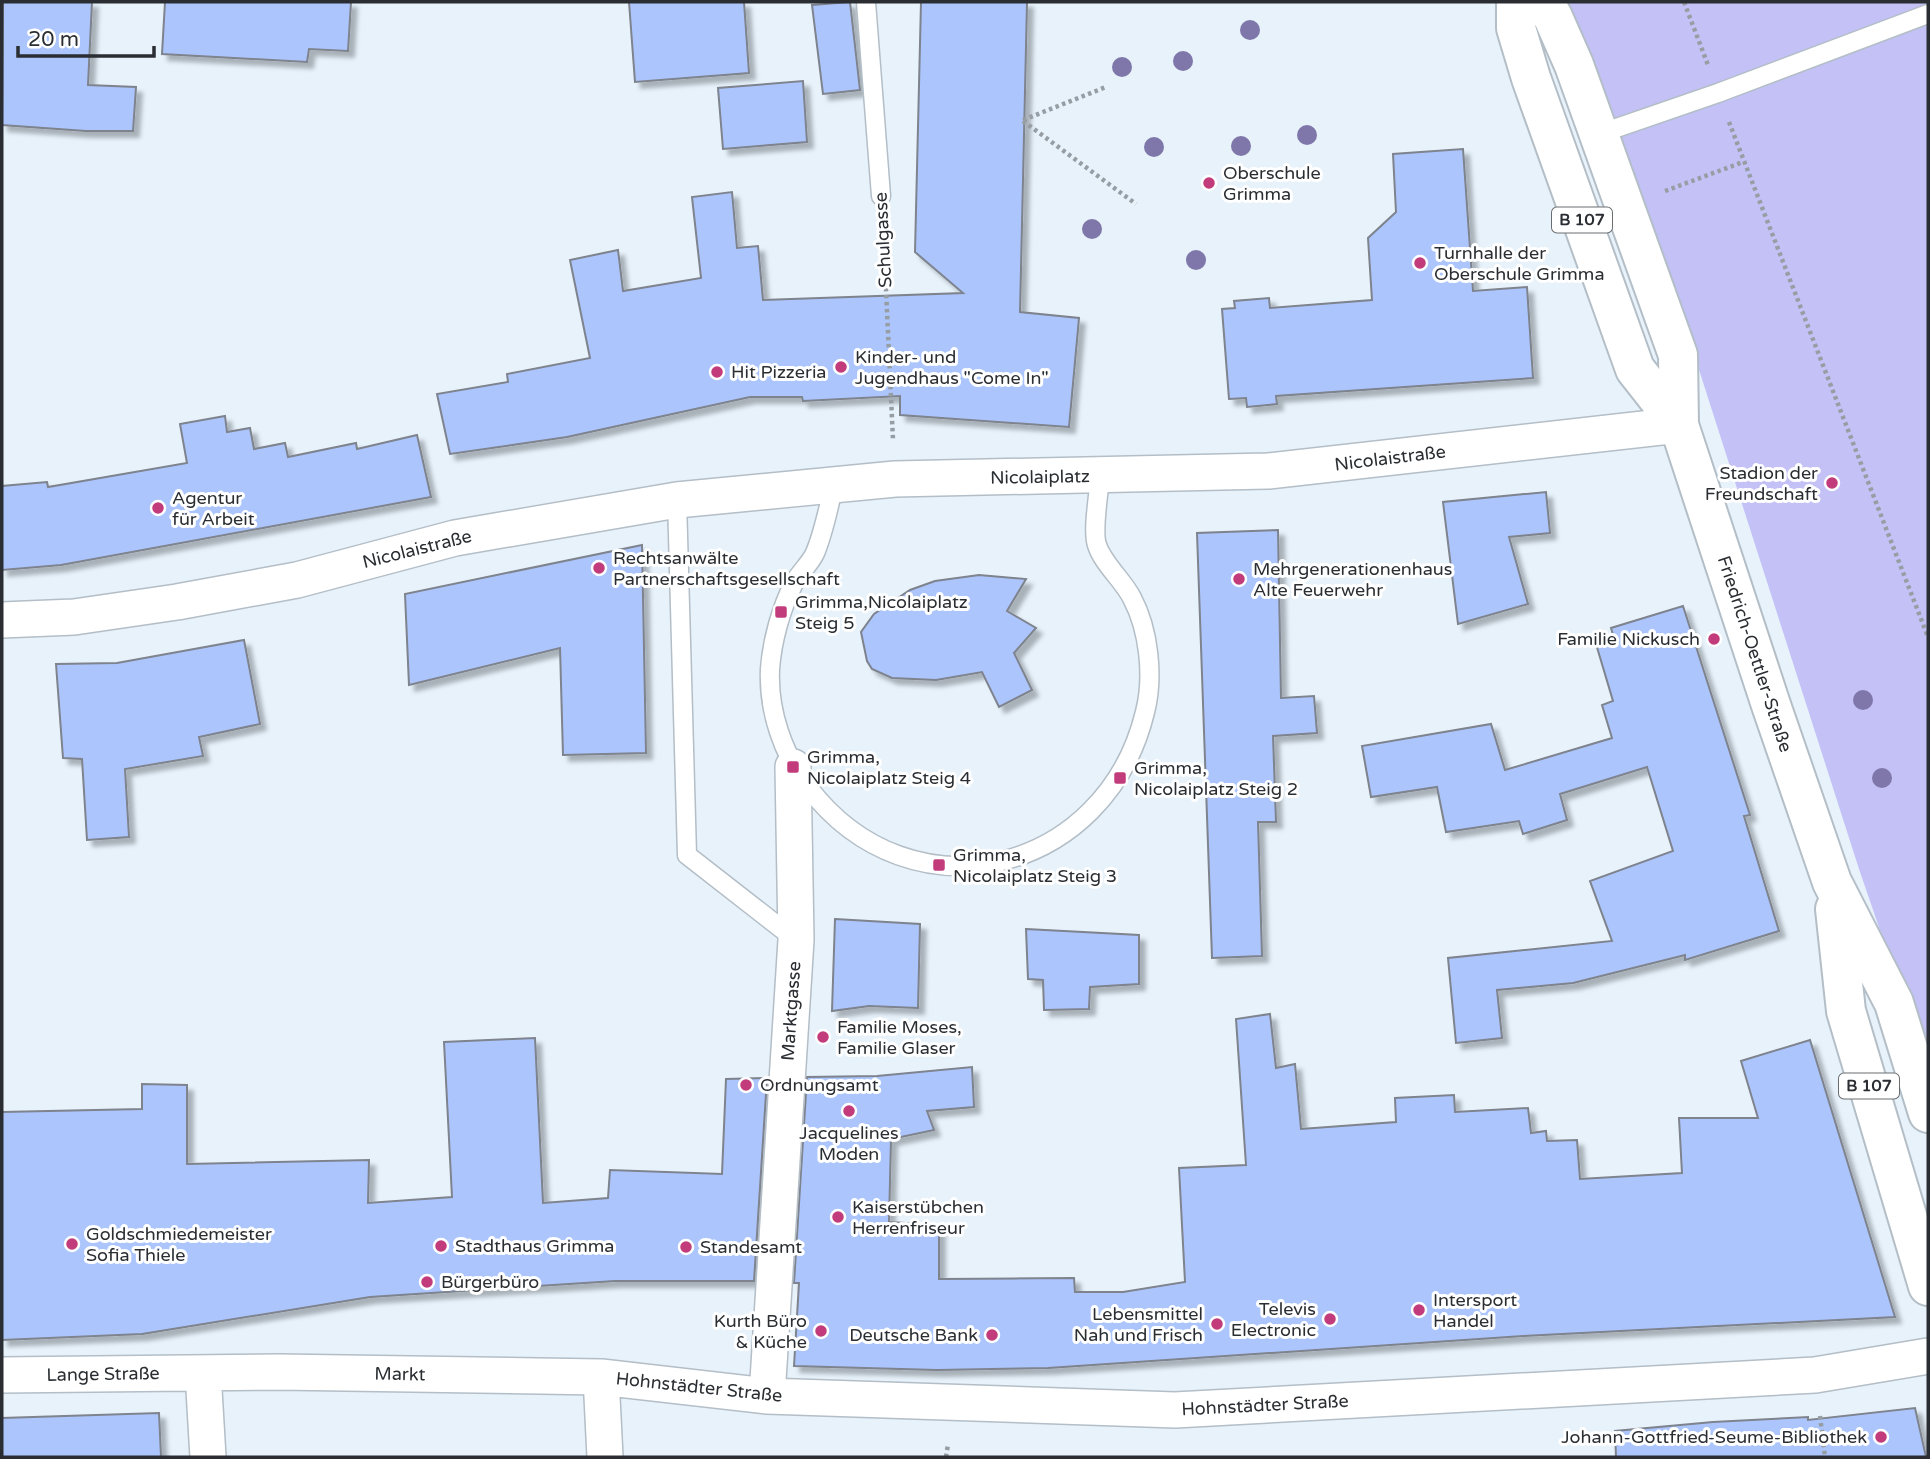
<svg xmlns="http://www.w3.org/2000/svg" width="1930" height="1459" viewBox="0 0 1930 1459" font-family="'Varela Round',sans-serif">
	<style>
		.green { fill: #c4c1f7 }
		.building { fill: #acc6fd; stroke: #7e838e; stroke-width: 2; filter: url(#shadow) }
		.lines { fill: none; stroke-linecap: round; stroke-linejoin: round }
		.lane-casing { stroke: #b3bec7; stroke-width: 21 }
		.street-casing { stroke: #b3bec7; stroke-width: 38 }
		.primary-casing { stroke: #b3bec7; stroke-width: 42 }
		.path { stroke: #969ea4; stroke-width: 4.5; stroke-dasharray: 3.5 3.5; stroke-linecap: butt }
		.lane { stroke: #fff; stroke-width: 18 }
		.street { stroke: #fff; stroke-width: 35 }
		.primary { stroke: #fff; stroke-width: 38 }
		.tree { fill: #7f77a9 }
		.poi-dot { fill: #c23b7a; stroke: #fff; stroke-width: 2.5 }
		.labels { text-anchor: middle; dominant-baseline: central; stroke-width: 6; stroke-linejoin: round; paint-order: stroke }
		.shield { fill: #fff; stroke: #6a6d70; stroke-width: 2 }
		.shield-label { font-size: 16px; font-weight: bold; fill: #2a2e32 }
		.poi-label { font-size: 18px; fill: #2a2e32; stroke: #fff; text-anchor: start }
		.street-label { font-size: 18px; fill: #2a2e32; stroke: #fff }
	</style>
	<defs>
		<filter id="shadow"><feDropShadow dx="6" dy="6" stdDeviation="2" flood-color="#0004"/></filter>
	</defs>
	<rect width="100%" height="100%" fill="#e7f2fb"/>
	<path class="green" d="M1566 2H1928V1070L1859 869 1693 351Z"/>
	<path class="building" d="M3 2H92L88 85 136 87 133 131H86L2 125Z
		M165 2H351L348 51 309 49 307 62 162 54Z
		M629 2H744L749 73 635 82Z
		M850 2 860 90 823 94 812 5Z
		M921 2H1027L1020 312 1079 318 1069 427 900 415V396L803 401 802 397H750L567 437 450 454 437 394 508 382 507 374 590 358 570 260 618 250 623 291 701 278 692 197 732 192 737 248 758 246 763 300 963 293 915 252Z
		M803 81 807 142 723 149 718 88Z
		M1463 149 1473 291 1527 287 1533 378 1276 396 1277 404 1247 407 1246 398 1229 399 1222 309 1235 308 1234 301 1269 298 1270 308 1372 300 1368 238 1396 212 1393 154Z
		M225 416 227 432 250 428 254 449 285 443 288 457 356 443 357 449 417 435 431 497 61 565 2 570V486L47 482 48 487 187 463 180 424Z
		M1546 492 1550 533 1509 537 1528 604 1458 624 1443 502Z
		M1278 530 1281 698 1314 696 1317 733 1273 736 1276 822H1258L1262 956 1212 958 1197 533Z
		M642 545 646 753 563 755 560 648 409 685 405 594Z
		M979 575 1026 579 1007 611 1036 628 1014 653 1032 690 999 707 982 672 936 680 892 678 872 669 867 661 861 632 874 614 910 590 935 581Z
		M1683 606 1750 815 1744 816 1779 931 1685 960V955L1573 983 1497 990 1502 1038 1456 1043 1448 958 1612 941 1590 881 1673 851 1647 767 1560 794 1567 820 1523 834 1519 821 1446 832 1437 787 1371 797 1362 746 1491 724 1505 770 1612 738 1602 705 1613 701 1596 644 1614 638 1611 628Z
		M244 640 260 724 199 737 203 756 125 769 129 837 87 840 82 759 63 758 56 664 117 663Z
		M835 919 920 924 918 1008 869 1006 832 1011Z
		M1026 929 1139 935V984L1090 987 1089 1009 1044 1010 1043 980 1028 979Z
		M1270 1014 1276 1068 1295 1064 1301 1129 1396 1122 1395 1098 1454 1095 1455 1112 1528 1108 1531 1133 1546 1131 1547 1141 1577 1140 1580 1179 1682 1173 1679 1118H1758L1741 1061 1810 1040 1895 1317 1523 1336 1048 1368 937 1370 794 1366 799 1283H794L807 1077 877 1076 972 1067 974 1107 927 1111 934 1130 891 1139 889 1222 939 1225V1279L1074 1278 1075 1292H1123L1185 1282 1179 1168 1246 1165 1236 1019Z
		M535 1038 543 1203 608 1198 610 1170 722 1174 726 1079 767 1078 754 1281H615L370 1297 142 1334 2 1340V1112L142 1109V1084L187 1085V1164L369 1160 368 1203 452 1197 444 1042Z
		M1915 1408 1926 1457H1616L1615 1431 1713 1422 1808 1417V1420Z
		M159 1413 161 1457H2V1418Z"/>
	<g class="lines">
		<g class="lane-casing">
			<path id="lane" d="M866 2 881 196
				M1599 134 1718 93 1928 14
				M834 486C828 508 824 532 815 553 810 564 800 572 794 583 781 608 772 641 770 669 768 711 783 754 808 787 911 923 1106 874 1145 712 1154 677 1149 630 1132 598 1123 580 1103 564 1097 545 1092 531 1099 493 1100 476
				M677 500 687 855 796 940"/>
		</g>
		<g class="street-casing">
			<path id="street" d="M2 620 74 617 177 602 297 580 455 538 677 500 895 479 1268 471 1679 425
				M203 1373 208 1457
				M2 1375 279 1372 601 1377 767 1396 1175 1410 1815 1375 1928 1356
				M601 1377 605 1457
				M767 1396 796 940 793 767"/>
		</g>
		<g class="primary-casing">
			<path id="primary" d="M1516 2V28L1531 78 1635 369 1679 425
				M1539 2 1552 15 1574 65 1678 355 1679 425 1771 705 1832 882 1894 1003 1928 1113
				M1835 909 1846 1011 1928 1286"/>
		</g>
		<path class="path" d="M1684 2 1708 65
			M1023 120 1106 87
			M1023 121 1136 204
			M1729 122 1928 637
			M1665 191 1743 162
			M883 225 893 440
			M1820 1416 1825 1457
			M946 1457 948 1444"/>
		<use href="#lane" class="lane"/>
		<use href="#street" class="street"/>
		<use href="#primary" class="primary"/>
	</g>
	<g class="tree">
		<circle cx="1250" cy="30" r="10"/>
		<circle cx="1183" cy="61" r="10"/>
		<circle cx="1122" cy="67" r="10"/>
		<circle cx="1307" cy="135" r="10"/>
		<circle cx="1241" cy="146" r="10"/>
		<circle cx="1154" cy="147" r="10"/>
		<circle cx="1092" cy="229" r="10"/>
		<circle cx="1196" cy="260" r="10"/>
		<circle cx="1863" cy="700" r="10"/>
		<circle cx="1882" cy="778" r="10"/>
	</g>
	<g class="poi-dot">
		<circle cx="1209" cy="183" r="7"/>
		<circle cx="1420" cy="263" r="7"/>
		<circle cx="841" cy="367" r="7"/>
		<circle cx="717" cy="372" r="7"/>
		<circle cx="1832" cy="483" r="7"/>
		<circle cx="158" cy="508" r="7"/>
		<circle cx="599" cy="568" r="7"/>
		<circle cx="1239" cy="579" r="7"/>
		<rect x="774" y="605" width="14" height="14" rx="3.5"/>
		<circle cx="1714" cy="639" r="7"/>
		<rect x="786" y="760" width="14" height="14" rx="3.5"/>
		<rect x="1113" y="771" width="14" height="14" rx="3.5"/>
		<rect x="932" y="858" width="14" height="14" rx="3.5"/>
		<circle cx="823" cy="1037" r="7"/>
		<circle cx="746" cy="1085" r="7"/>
		<circle cx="849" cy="1111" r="7"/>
		<circle cx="838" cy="1217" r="7"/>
		<circle cx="72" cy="1244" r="7"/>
		<circle cx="441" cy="1246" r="7"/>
		<circle cx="686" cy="1247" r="7"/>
		<circle cx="427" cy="1282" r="7"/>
		<circle cx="1419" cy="1310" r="7"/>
		<circle cx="1330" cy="1319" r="7"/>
		<circle cx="1217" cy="1324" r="7"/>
		<circle cx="821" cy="1331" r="7"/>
		<circle cx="992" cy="1335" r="7"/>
		<circle cx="1881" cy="1437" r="7"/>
	</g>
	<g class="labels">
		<g class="shield">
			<rect x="1552" y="207.5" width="60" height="25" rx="5"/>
			<rect x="1839" y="1073.5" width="60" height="25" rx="5"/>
		</g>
		<g class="shield-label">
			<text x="1582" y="220">B 107</text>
			<text x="1869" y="1086">B 107</text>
		</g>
		<g class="poi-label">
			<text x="1223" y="173">Oberschule<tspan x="1223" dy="21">Grimma</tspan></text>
			<text x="1434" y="253">Turnhalle der<tspan x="1434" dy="21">Oberschule Grimma</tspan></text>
			<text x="855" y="357">Kinder- und<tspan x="855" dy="21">Jugendhaus "Come In"</tspan></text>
			<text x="731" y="372">Hit Pizzeria</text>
			<text x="1818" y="473" text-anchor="end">Stadion der<tspan x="1818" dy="21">Freundschaft</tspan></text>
			<text x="172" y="498">Agentur<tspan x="172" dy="21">für Arbeit</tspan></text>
			<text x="613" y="558">Rechtsanwälte<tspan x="613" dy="21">Partnerschaftsgesellschaft</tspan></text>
			<text x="1253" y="569">Mehrgenerationenhaus<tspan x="1253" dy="21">Alte Feuerwehr</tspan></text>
			<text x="795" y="602">Grimma,Nicolaiplatz<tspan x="795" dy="21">Steig 5</tspan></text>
			<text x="1700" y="639" text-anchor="end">Familie Nickusch</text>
			<text x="807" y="757">Grimma,<tspan x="807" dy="21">Nicolaiplatz Steig 4</tspan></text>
			<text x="1134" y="768">Grimma,<tspan x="1134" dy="21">Nicolaiplatz Steig 2</tspan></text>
			<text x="953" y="855">Grimma,<tspan x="953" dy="21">Nicolaiplatz Steig 3</tspan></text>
			<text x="837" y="1027">Familie Moses,<tspan x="837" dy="21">Familie Glaser</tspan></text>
			<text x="760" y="1085">Ordnungsamt</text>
			<text x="849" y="1133" text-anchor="middle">Jacquelines<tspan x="849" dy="21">Moden</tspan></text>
			<text x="852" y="1207">Kaiserstübchen<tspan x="852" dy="21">Herrenfriseur</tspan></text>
			<text x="86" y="1234">Goldschmiedemeister<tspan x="86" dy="21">Sofia Thiele</tspan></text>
			<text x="455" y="1246">Stadthaus Grimma</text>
			<text x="700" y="1247">Standesamt</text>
			<text x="441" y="1282">Bürgerbüro</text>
			<text x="1433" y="1300">Intersport<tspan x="1433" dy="21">Handel</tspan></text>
			<text x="1316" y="1309" text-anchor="end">Televis<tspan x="1316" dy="21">Electronic</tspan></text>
			<text x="1203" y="1314" text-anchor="end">Lebensmittel<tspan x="1203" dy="21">Nah und Frisch</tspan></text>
			<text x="807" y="1321" text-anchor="end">Kurth Büro<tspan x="807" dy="21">&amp; Küche</tspan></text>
			<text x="978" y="1335" text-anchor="end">Deutsche Bank</text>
			<text x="1867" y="1437" text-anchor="end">Johann-Gottfried-Seume-Bibliothek</text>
		</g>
		<g class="street-label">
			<text transform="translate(883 240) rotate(-93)">Schulgasse</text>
			<text transform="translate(1390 458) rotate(-7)">Nicolaistraße</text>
			<text transform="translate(1040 477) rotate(-1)">Nicolaiplatz</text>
			<text transform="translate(417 549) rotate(-14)">Nicolaistraße</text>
			<text transform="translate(1755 654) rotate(72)">Friedrich-Oettler-Straße</text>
			<text transform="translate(791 1011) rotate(-86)">Marktgasse</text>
			<text transform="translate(103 1374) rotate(-1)">Lange Straße</text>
			<text transform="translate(400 1374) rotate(1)">Markt</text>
			<text transform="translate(699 1387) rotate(6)">Hohnstädter Straße</text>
			<text transform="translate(1265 1405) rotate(-3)">Hohnstädter Straße</text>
		</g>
	</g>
	<rect width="1930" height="1459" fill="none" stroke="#2a2e32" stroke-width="7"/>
	<path d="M18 46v10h136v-10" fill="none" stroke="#2a2e32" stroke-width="3.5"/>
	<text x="28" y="46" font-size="21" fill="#2a2e32" stroke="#ffffff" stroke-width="5" paint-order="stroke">20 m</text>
</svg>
